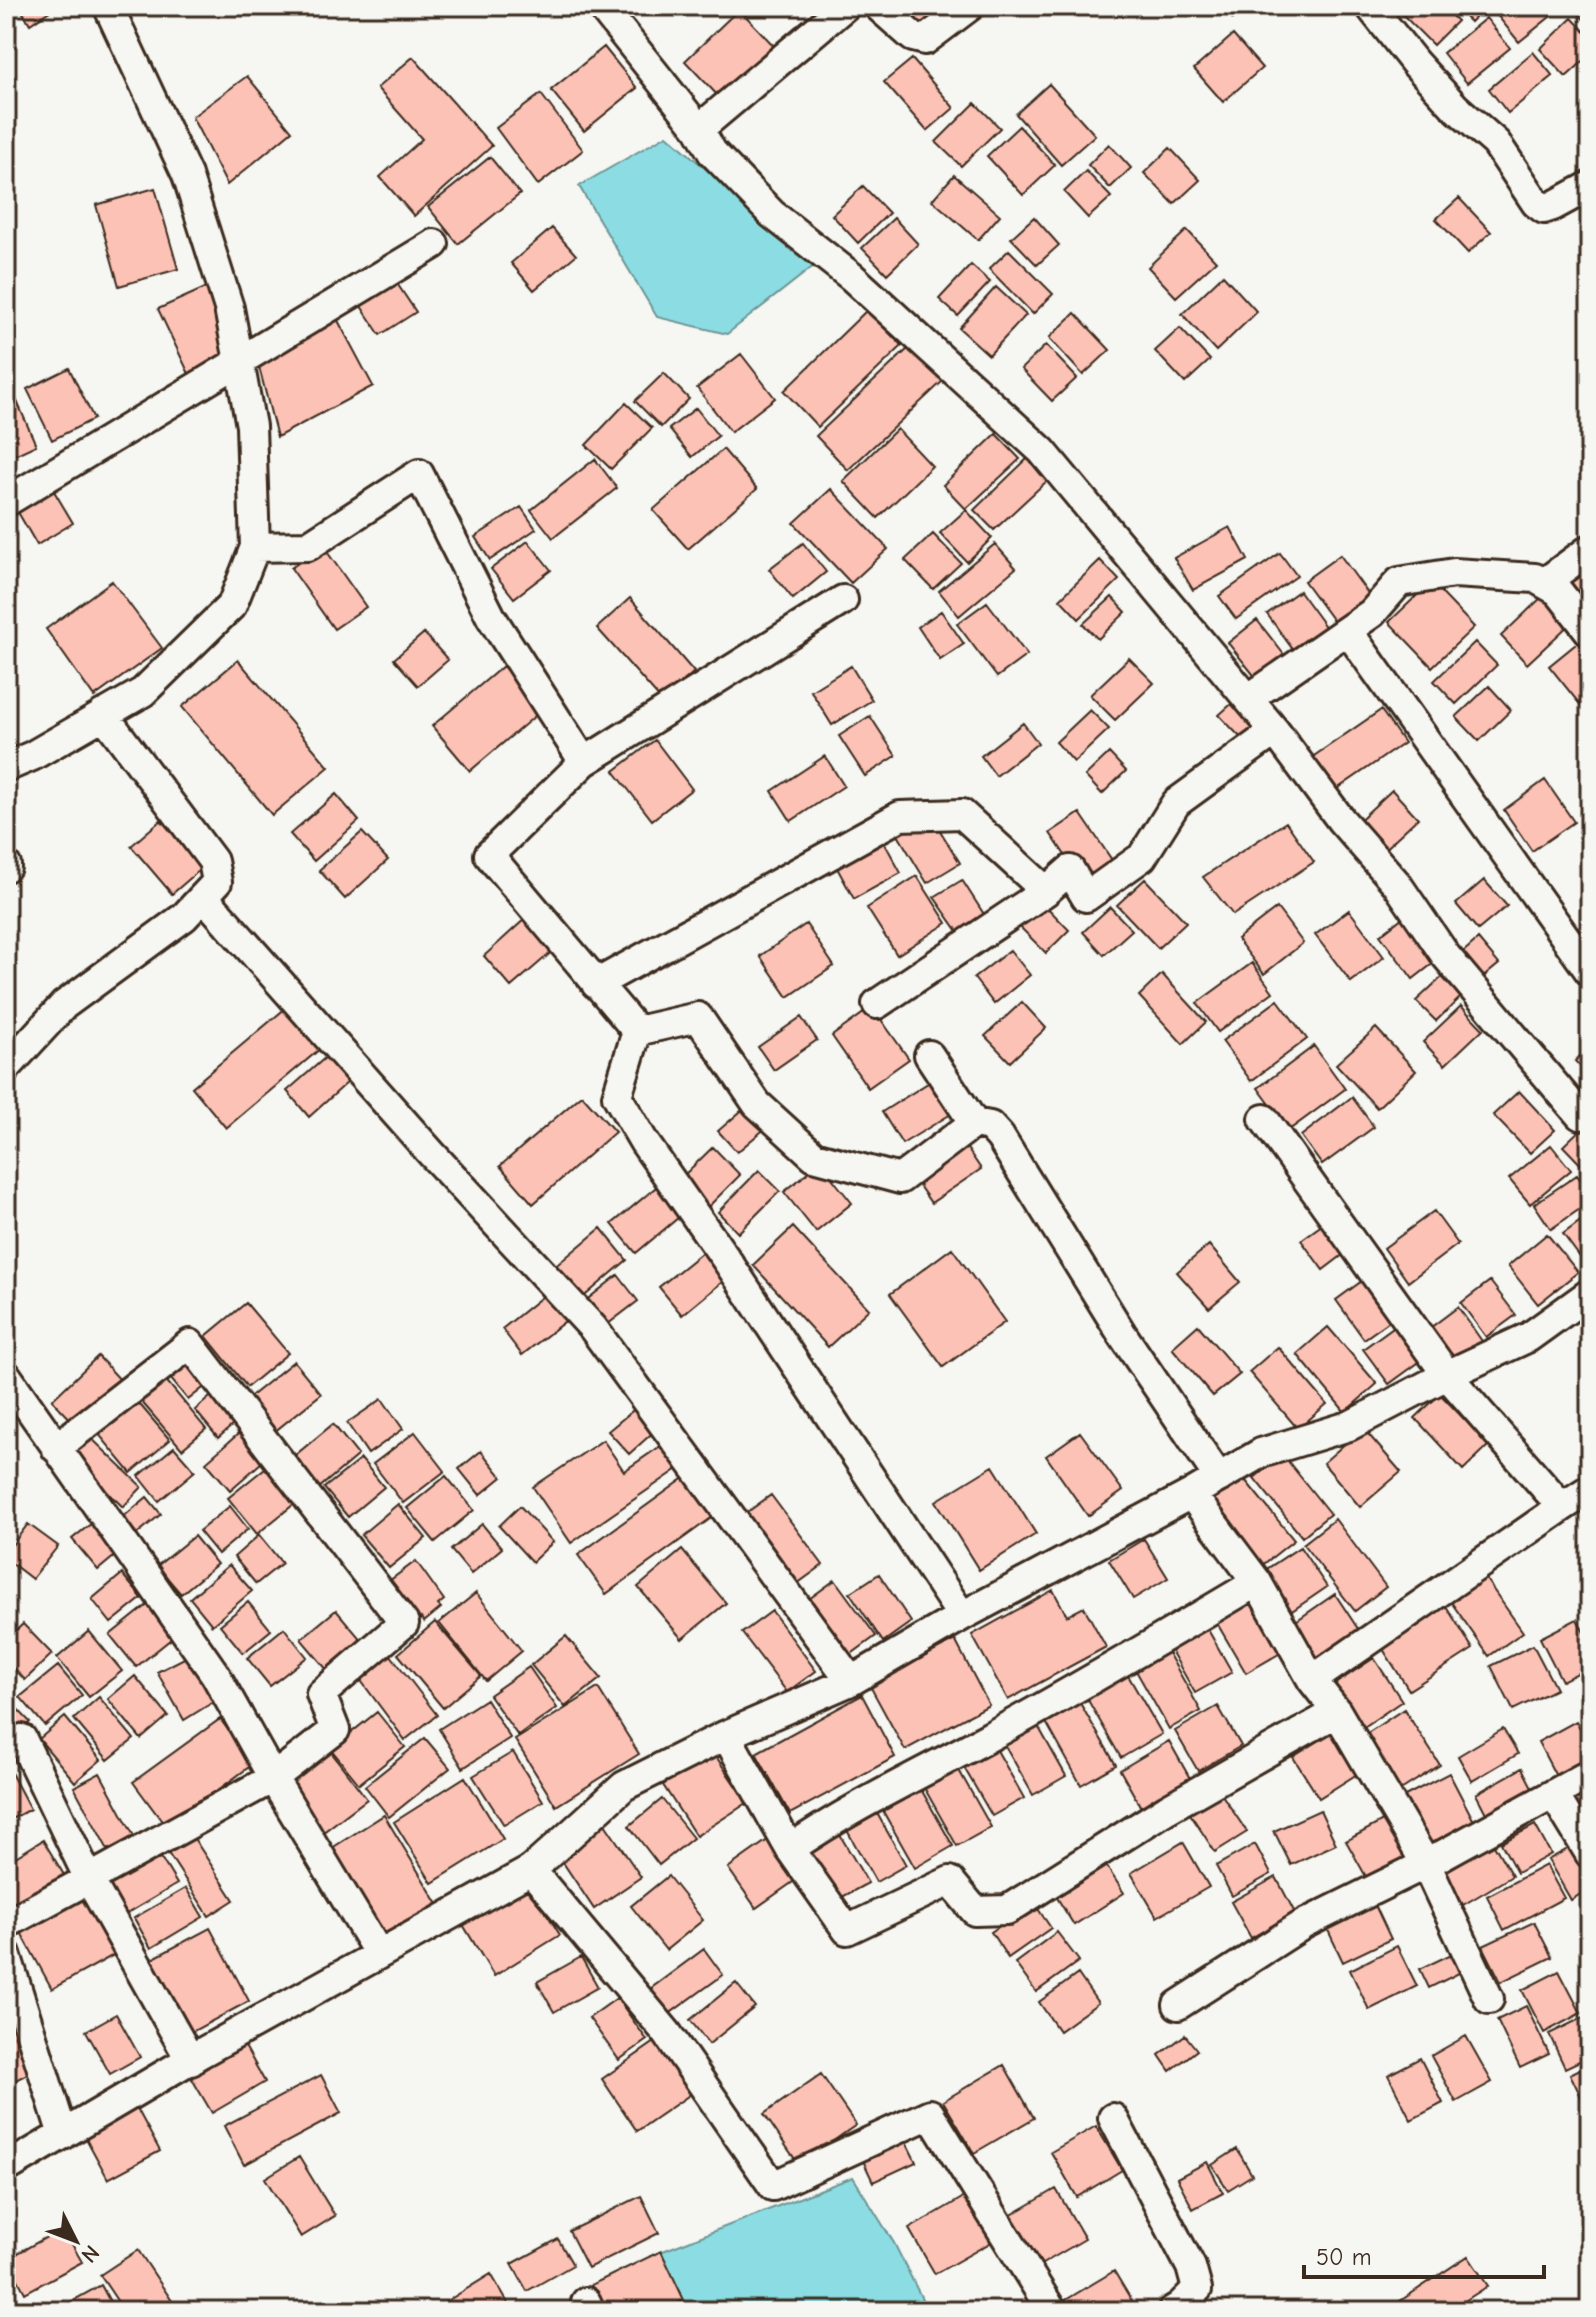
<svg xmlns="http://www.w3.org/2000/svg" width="1596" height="2317" viewBox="0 0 1596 2317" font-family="'Comic Neue',sans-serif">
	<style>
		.water { fill: #8cdde3; stroke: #6c9594; stroke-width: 2 }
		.building { fill: #fdc2b6; stroke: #3b2a1e; stroke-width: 2 }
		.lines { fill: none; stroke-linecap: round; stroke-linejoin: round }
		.minor-casing { stroke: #3b2a1e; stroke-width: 34 }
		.minor { stroke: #f6f6f2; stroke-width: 28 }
	</style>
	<rect width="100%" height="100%" fill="#f6f6f2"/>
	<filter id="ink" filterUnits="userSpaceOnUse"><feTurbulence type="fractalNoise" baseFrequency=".0125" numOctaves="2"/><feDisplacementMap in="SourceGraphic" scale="16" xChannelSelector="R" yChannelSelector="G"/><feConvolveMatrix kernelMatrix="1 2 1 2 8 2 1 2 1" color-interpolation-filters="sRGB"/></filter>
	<g filter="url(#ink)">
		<path class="water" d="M667 135 815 265 727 334 657 317 579 186Z
			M853 2177 894 2243 928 2311H680L650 2256Z"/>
		<path class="building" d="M19 6H57L30 24Z
			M896 6H946L918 31Z
			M1222 6H1248L1233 19Z
			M1406 6H1442L1457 21 1433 45 1400 12Z
			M1454 6H1486L1470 22Z
			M1506 6H1543L1551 16 1519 42 1496 14Z
			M1587 6H1590V26L1579 14Z
			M739 9 775 47 721 99 685 61Z
			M1486 18 1510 48 1467 83 1443 53Z
			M1572 18 1590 37V55L1566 77 1540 49Z
			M1233 35 1262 68 1223 102 1194 69Z
			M604 47 637 88 584 131 551 90Z
			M1533 52 1553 76 1508 113 1489 89Z
			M413 57 492 146 414 216 380 177 422 139 377 88Z
			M912 59 954 108 927 131 884 82Z
			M247 76 292 131 227 185 192 117Z
			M1049 84 1095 135 1061 165 1016 114Z
			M541 94 583 150 538 185 496 128Z
			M975 103 1000 128 961 166 936 142Z
			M1019 126 1055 165 1023 195 987 156Z
			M1109 144 1131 168 1110 188 1088 165Z
			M1170 148 1200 180 1174 204 1144 173Z
			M490 157 520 194 458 244 428 207Z
			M1086 171 1111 197 1088 218 1064 192Z
			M954 175 1000 215 978 240 932 200Z
			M863 186 889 213 858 243 832 215Z
			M155 188 178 269 119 286 96 205Z
			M1459 198 1491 232 1468 253 1436 219Z
			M1034 217 1059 245 1037 265 1011 238Z
			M894 218 918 244 887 274 862 248Z
			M552 228 576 255 534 290 511 263Z
			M1187 230 1216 261 1176 297 1148 267Z
			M1009 250 1053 294 1033 314 989 269Z
			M971 265 990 282 958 316 939 299Z
			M1223 275 1257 312 1216 351 1182 314Z
			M392 276 416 312 380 335 357 300Z
			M212 285 233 356 190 376 158 309Z
			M996 287 1026 315 989 355 959 328Z
			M867 310 902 346 818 427 784 391Z
			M334 313 373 386 277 437 257 359Z
			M1075 313 1110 350 1083 375 1049 338Z
			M1180 328 1210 360 1185 383 1155 351Z
			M912 345 944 380 848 470 816 436Z
			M1046 345 1077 378 1052 401 1021 369Z
			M741 354 775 398 731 432 697 388Z
			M69 368 94 419 52 440 27 389Z
			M664 373 689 399 661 427 635 401Z
			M6 376 36 445 6 459Z
			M626 403 652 428 611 469 586 445Z
			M696 408 718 436 692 457 669 429Z
			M897 429 932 466 878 518 843 481Z
			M996 434 1020 459 966 509 943 485Z
			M723 449 757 489 688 549 653 510Z
			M1028 458 1048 480 994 530 974 510Z
			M595 459 617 488 553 538 531 510Z
			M51 486 73 523 37 545 15 507Z
			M831 489 888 549 851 583 794 523Z
			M521 507 536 529 490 560 475 537Z
			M966 510 992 538 967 562 940 533Z
			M1230 527 1248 560 1193 590 1174 558Z
			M933 534 961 563 933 589 905 560Z
			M528 541 551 570 514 598 491 569Z
			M803 543 826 572 793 599 769 569Z
			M995 544 1016 568 959 616 939 591Z
			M323 546 366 607 334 629 291 568Z
			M1280 553 1297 576 1236 619 1219 596Z
			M1340 555 1372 599 1337 626 1304 581Z
			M1100 560 1119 580 1079 619 1060 599Z
			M1590 561V603L1589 605 1568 582Z
			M112 581 162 648 94 697 46 629Z
			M1431 582 1474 627 1432 667 1389 622Z
			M1299 591 1329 632 1297 655 1267 614Z
			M1545 594 1572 622 1527 664 1501 636Z
			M1112 597 1126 612 1098 639 1083 624Z
			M630 598 694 672 662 701 597 628Z
			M987 602 1027 655 997 677 957 624Z
			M941 611 964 644 940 660 918 627Z
			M1257 620 1289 661 1261 684 1228 643Z
			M424 633 448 660 418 686 394 659Z
			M1581 640 1590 651V708L1586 712 1549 666Z
			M1475 642 1497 665 1456 704 1434 681Z
			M1129 658 1154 683 1115 720 1090 695Z
			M238 660 329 767 272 815 182 707Z
			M503 666 541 711 470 771 432 726Z
			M851 666 872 700 832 725 811 691Z
			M1489 686 1511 710 1479 741 1456 717Z
			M1238 698 1261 723 1243 740 1219 715Z
			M1090 710 1109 729 1074 762 1056 742Z
			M1381 710 1404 743 1334 791 1311 758Z
			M870 716 896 756 865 776 839 736Z
			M1023 723 1038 743 996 776 981 756Z
			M655 740 692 789 652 820 614 771Z
			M1109 753 1126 771 1102 794 1085 776Z
			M825 756 844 786 791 821 772 791Z
			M1545 780 1574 822 1532 851 1504 810Z
			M1392 790 1418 818 1378 855 1352 827Z
			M336 794 359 821 314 861 290 834Z
			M1080 813 1116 866 1086 886 1050 833Z
			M931 816 960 863 927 883 898 835Z
			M161 820 202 868 172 894 131 846Z
			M1286 822 1314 862 1233 915 1203 877Z
			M878 831 901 873 854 899 831 857Z
			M362 832 388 860 345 899 319 870Z
			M917 876 947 923 897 955 867 908Z
			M1145 879 1186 922 1158 948 1117 905Z
			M962 880 989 922 965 941 934 897Z
			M1484 880 1507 906 1478 930 1456 904Z
			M1040 900 1069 930 1046 953 1016 923Z
			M1110 907 1132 930 1104 955 1083 932Z
			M1277 908 1303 943 1264 974 1237 939Z
			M1349 910 1384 957 1351 982 1315 935Z
			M1407 914 1440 958 1413 979 1380 935Z
			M526 918 554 950 511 987 484 956Z
			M806 924 834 966 788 997 760 956Z
			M1478 939 1499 964 1475 984 1455 959Z
			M1010 950 1030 975 994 1004 974 978Z
			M1252 963 1273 992 1218 1032 1197 1003Z
			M1162 974 1206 1022 1183 1044 1139 996Z
			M1442 977 1461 997 1436 1021 1416 1001Z
			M1278 1000 1307 1039 1251 1081 1222 1041Z
			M1022 1002 1046 1028 1010 1062 985 1036Z
			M1461 1006 1483 1029 1445 1065 1423 1042Z
			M287 1007 321 1048 226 1128 192 1087Z
			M872 1007 909 1059 868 1088 832 1036Z
			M801 1017 817 1040 774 1070 758 1047Z
			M1376 1028 1416 1071 1377 1108 1336 1064Z
			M1314 1046 1345 1089 1289 1130 1258 1088Z
			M1590 1046V1077L1575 1061Z
			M326 1057 348 1082 309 1117 287 1091Z
			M936 1078 956 1111 902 1144 882 1112Z
			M1519 1091 1555 1130 1530 1153 1493 1115Z
			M582 1095 615 1132 533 1204 500 1166Z
			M1352 1097 1374 1127 1322 1165 1301 1136Z
			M748 1105 767 1127 737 1152 718 1131Z
			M1590 1120V1170L1588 1172 1563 1146Z
			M964 1144 981 1169 931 1203 913 1177Z
			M1551 1145 1571 1170 1530 1204 1509 1179Z
			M713 1147 740 1175 707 1208 679 1180Z
			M820 1163 852 1203 816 1232 784 1192Z
			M759 1170 780 1191 738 1233 718 1212Z
			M1577 1175 1590 1194V1202L1551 1229 1534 1204Z
			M661 1183 685 1212 636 1253 612 1224Z
			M1434 1211 1458 1244 1408 1282 1384 1248Z
			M1590 1214V1267L1588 1268 1563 1234Z
			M1326 1222 1348 1251 1323 1270 1301 1240Z
			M793 1227 869 1309 828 1347 753 1265Z
			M601 1228 627 1260 580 1300 553 1268Z
			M1547 1234 1578 1272 1538 1304 1508 1266Z
			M1209 1245 1240 1282 1209 1308 1177 1272Z
			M710 1246 733 1273 682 1315 659 1287Z
			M952 1248 1005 1322 943 1367 890 1294Z
			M618 1275 638 1301 604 1327 584 1302Z
			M1362 1281 1391 1320 1364 1339 1336 1300Z
			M1490 1281 1516 1315 1486 1337 1461 1303Z
			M548 1292 569 1318 522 1355 502 1329Z
			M246 1303 288 1353 247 1387 206 1336Z
			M1458 1307 1484 1344 1457 1364 1430 1328Z
			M1198 1325 1240 1374 1213 1396 1172 1348Z
			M1396 1325 1422 1360 1389 1384 1363 1349Z
			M1328 1327 1377 1384 1345 1412 1297 1354Z
			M1278 1347 1327 1404 1298 1429 1249 1372Z
			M191 1353 213 1380 188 1400 166 1373Z
			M98 1356 123 1383 78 1427 52 1400Z
			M294 1361 321 1394 274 1432 246 1400Z
			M160 1373 206 1429 182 1449 135 1394Z
			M217 1391 240 1419 218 1438 195 1410Z
			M1440 1394 1489 1445 1463 1470 1415 1418Z
			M382 1399 403 1429 368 1454 347 1423Z
			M136 1400 170 1440 131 1473 97 1432Z
			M637 1407 657 1429 629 1454 608 1431Z
			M333 1424 358 1455 319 1488 293 1457Z
			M245 1428 269 1456 230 1490 206 1462Z
			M1363 1428 1401 1472 1360 1507 1323 1463Z
			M415 1432 445 1471 403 1503 373 1464Z
			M1080 1432 1123 1491 1088 1516 1046 1456Z
			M86 1433 142 1487 123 1507 67 1453Z
			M603 1440 624 1471 662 1445 678 1469 571 1543 533 1487Z
			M174 1447 195 1471 159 1501 139 1476Z
			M481 1451 502 1477 480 1495 459 1469Z
			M1283 1455 1330 1514 1302 1537 1254 1478Z
			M361 1459 384 1487 348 1517 324 1488Z
			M270 1464 299 1500 257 1534 228 1498Z
			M993 1466 1036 1534 979 1570 936 1501Z
			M1241 1475 1294 1540 1260 1567 1208 1502Z
			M446 1476 474 1510 435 1542 407 1508Z
			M686 1477 714 1516 606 1594 578 1555Z
			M771 1495 823 1565 794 1586 742 1516Z
			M147 1497 161 1514 137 1534 123 1517Z
			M398 1504 426 1538 389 1568 361 1535Z
			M230 1506 248 1529 218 1554 199 1531Z
			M520 1506 553 1542 532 1562 499 1526Z
			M97 1519 122 1550 98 1570 72 1539Z
			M1335 1519 1386 1587 1355 1611 1303 1544Z
			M28 1524 58 1546 32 1579 6 1559V1553Z
			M482 1524 502 1548 471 1574 451 1550Z
			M259 1535 282 1563 256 1584 234 1557Z
			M194 1536 217 1564 181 1594 157 1566Z
			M1144 1539 1168 1578 1133 1599 1109 1560Z
			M1300 1547 1327 1587 1286 1615 1259 1574Z
			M682 1550 726 1603 682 1639 638 1587Z
			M416 1561 444 1600 438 1605 441 1608 424 1622 421 1618 414 1624 385 1584Z
			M229 1565 252 1591 212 1625 190 1598Z
			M122 1574 142 1598 111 1623 92 1599Z
			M879 1574 911 1622 883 1642 850 1593Z
			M1485 1578 1523 1632 1489 1656 1451 1602Z
			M835 1580 876 1636 850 1655 809 1599Z
			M1053 1590 1067 1616 1084 1607 1106 1647 1008 1700 972 1635Z
			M1250 1590 1284 1651 1246 1673 1211 1613Z
			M476 1593 522 1651 486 1681 439 1623Z
			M1335 1594 1362 1635 1320 1663 1293 1623Z
			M248 1602 271 1630 243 1653 220 1625Z
			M150 1603 176 1635 136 1667 110 1635Z
			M1446 1606 1473 1649 1409 1690 1381 1646Z
			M336 1610 363 1642 328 1671 301 1639Z
			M772 1611 816 1671 787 1692 742 1633Z
			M1577 1619 1590 1644V1667L1562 1681 1540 1638Z
			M435 1622 481 1676 443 1708 398 1654Z
			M23 1624 52 1654 25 1680 6 1660V1640Z
			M284 1628 307 1657 270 1686 247 1658Z
			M1207 1628 1232 1672 1195 1693 1170 1649Z
			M89 1631 122 1671 89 1697 57 1658Z
			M566 1636 601 1678 565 1707 531 1665Z
			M955 1640 989 1705 905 1750 870 1686Z
			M1533 1645 1556 1689 1513 1710 1491 1666Z
			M387 1650 437 1715 405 1740 356 1674Z
			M1167 1651 1201 1711 1169 1729 1135 1669Z
			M190 1655 215 1701 184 1720 157 1672Z
			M1374 1658 1402 1701 1361 1729 1332 1686Z
			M58 1666 82 1695 45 1726 20 1697Z
			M529 1667 557 1708 518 1736 489 1695Z
			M1126 1672 1162 1734 1121 1758 1085 1695Z
			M135 1676 168 1716 141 1739 108 1699Z
			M598 1688 639 1754 556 1806 515 1740Z
			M862 1695 895 1757 790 1814 756 1753Z
			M6 1697 30 1722 12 1740 6 1734Z
			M99 1697 134 1739 108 1760 74 1719Z
			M1077 1698 1116 1765 1081 1785 1043 1717Z
			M486 1699 510 1738 463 1768 439 1729Z
			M1218 1706 1241 1746 1198 1771 1175 1731Z
			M1404 1709 1440 1765 1396 1793 1360 1738Z
			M377 1712 405 1747 359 1784 331 1749Z
			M65 1717 101 1760 75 1782 39 1739Z
			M220 1719 253 1764 167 1828 133 1782Z
			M1034 1719 1066 1776 1033 1795 1001 1738Z
			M1576 1721 1590 1746V1762L1558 1780 1538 1742Z
			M1503 1729 1518 1754 1472 1781 1458 1756Z
			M1336 1730 1362 1771 1319 1798 1293 1757Z
			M425 1738 450 1768 389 1817 365 1786Z
			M1169 1741 1192 1782 1143 1811 1120 1770Z
			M994 1745 1024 1798 992 1816 962 1764Z
			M331 1752 367 1799 322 1833 287 1785Z
			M513 1752 543 1801 504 1825 473 1776Z
			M713 1752 747 1803 696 1836 663 1785Z
			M956 1765 991 1827 957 1846 922 1784Z
			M1522 1768 1535 1793 1489 1819 1476 1794Z
			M10 1771 30 1809 6 1822V1774Z
			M100 1773 134 1836 108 1850 74 1787Z
			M1449 1773 1476 1825 1430 1850 1403 1797Z
			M465 1777 503 1839 432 1883 394 1822Z
			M918 1784 953 1846 915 1868 880 1806Z
			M1590 1788V1830L1571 1801Z
			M1218 1789 1247 1832 1215 1852 1187 1809Z
			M662 1799 693 1838 659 1865 629 1826Z
			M874 1808 906 1865 876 1882 844 1825Z
			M1320 1810 1336 1844 1291 1865 1274 1831Z
			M384 1815 439 1906 387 1938 332 1848Z
			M1388 1818 1411 1858 1369 1882 1346 1841Z
			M605 1824 641 1877 594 1909 558 1855Z
			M1535 1825 1551 1854 1517 1873 1501 1843Z
			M837 1830 868 1883 835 1901 805 1848Z
			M193 1837 234 1900 209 1916 168 1853Z
			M772 1837 800 1877 756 1908 728 1868Z
			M43 1840 64 1875 7 1910 6 1863Z
			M1183 1842 1209 1887 1157 1917 1131 1873Z
			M1493 1843 1512 1876 1463 1905 1444 1873Z
			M1255 1844 1271 1874 1232 1896 1216 1866Z
			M1575 1845 1590 1870V1888L1571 1900 1548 1860Z
			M155 1848 177 1884 123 1916 101 1880Z
			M1105 1864 1124 1893 1074 1925 1056 1896Z
			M1546 1865 1564 1898 1504 1930 1487 1896Z
			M668 1876 703 1920 666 1950 631 1906Z
			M1276 1877 1295 1913 1251 1938 1231 1902Z
			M525 1878 560 1935 494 1976 459 1918Z
			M186 1888 203 1917 151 1948 134 1918Z
			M86 1889 121 1951 52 1989 18 1927Z
			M1034 1903 1051 1928 1008 1958 991 1932Z
			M1374 1903 1391 1939 1343 1962 1326 1926Z
			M1534 1922 1552 1957 1501 1982 1483 1946Z
			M210 1928 249 2001 190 2033 150 1960Z
			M1057 1932 1079 1961 1036 1992 1015 1963Z
			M1397 1946 1417 1986 1369 2010 1350 1970Z
			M1464 1948 1473 1966 1429 1988 1420 1969Z
			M704 1949 723 1975 669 2014 650 1989Z
			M581 1957 598 1987 554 2012 537 1982Z
			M1559 1971 1581 2013 1544 2033 1522 1990Z
			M1078 1974 1098 2003 1059 2031 1039 2002Z
			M736 1983 755 2007 709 2044 690 2020Z
			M617 1998 647 2040 619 2060 589 2018Z
			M1526 2006 1549 2054 1520 2068 1497 2020Z
			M116 2014 140 2057 110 2074 86 2031Z
			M1590 2014V2056L1565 2068 1549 2034Z
			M8 2016 35 2070 6 2085V2017Z
			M665 2035 701 2087 637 2131 602 2079Z
			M1185 2035 1197 2050 1170 2071 1159 2055Z
			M1466 2036 1492 2082 1456 2102 1431 2056Z
			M242 2041 265 2082 212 2113 188 2072Z
			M1420 2058 1443 2103 1411 2120 1388 2075Z
			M1590 2064V2115L1570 2074Z
			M1004 2065 1034 2118 974 2153 943 2101Z
			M821 2074 856 2125 799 2165 764 2114Z
			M321 2075 341 2113 244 2165 224 2126Z
			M133 2101 160 2151 108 2179 81 2129Z
			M1096 2126 1122 2170 1077 2197 1051 2152Z
			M901 2132 916 2162 873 2182 859 2152Z
			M1237 2149 1252 2175 1228 2190 1212 2165Z
			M299 2157 335 2216 301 2237 265 2178Z
			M1207 2162 1223 2193 1193 2209 1177 2178Z
			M1056 2189 1085 2239 1037 2267 1008 2217Z
			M969 2194 995 2240 935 2274 909 2229Z
			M641 2196 659 2233 588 2268 569 2231Z
			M63 2228 82 2262 25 2293 7 2259Z
			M558 2239 573 2265 527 2291 512 2264Z
			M138 2250 176 2307 170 2311H124L100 2275Z
			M661 2251 684 2300 660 2311H603L591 2285Z
			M1468 2256 1488 2286 1449 2311H1398L1394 2305Z
			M1114 2271 1138 2311H1070L1064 2301Z
			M491 2274 512 2310 442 2311 439 2306Z
			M101 2285 115 2311H54Z"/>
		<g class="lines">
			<g class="minor-casing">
				<path id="minor" d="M601 6 699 129 712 152 772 214 852 277 1042 451 1248 699 1372 613 1399 582 1454 573 1535 578 1558 591 1590 632
					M878 6 913 37 925 40 970 6
					M1378 6 1373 10 1415 63 1455 107 1496 143 1536 203 1544 209 1553 206 1590 186
					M699 129 845 6
					M6 502 434 244
					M255 547 308 546 419 474 491 617 584 762
					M1544 583 1590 549
					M843 600 584 762 489 855 637 1031 698 1017 757 1104 814 1156 900 1179 974 1123 990 1126 1000 1137 1122 1334 1219 1478
					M1348 631 1590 972
					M1248 699 1275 731 1341 820 1397 884 1446 956 1580 1115
					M6 767 32 756 143 692 232 605 255 547 251 426 229 308 187 175 108 6
					M6 865V867
					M204 897 431 1153 593 1328 851 1681
					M596 984 900 816 962 814 1046 891
					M877 1004 1046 891 1070 870 1086 897 1142 857 1176 803 1275 731
					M637 1031 617 1096 644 1142 728 1262 962 1616
					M929 1055 974 1123
					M6 1068 64 1005 184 917 217 882 213 861 103 714
					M1264 1119 1447 1375 1562 1507 1312 1680
					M6 1375 215 1674 273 1778 379 1954
					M1562 1507 1590 1489
					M726 1735 790 1849 847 1930 950 1881 975 1911 1007 1910 1167 1809 1337 1712
					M22 1739 89 1879 273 1778 335 1730 321 1694 404 1623 190 1344 56 1448
					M1554 1795 1590 1854
					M790 1849C852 1806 921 1774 987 1738 1079 1688 1168 1635 1257 1582
					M531 1870 667 2033 773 2186 930 2114 1052 2311
					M6 1924 89 1879 191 2061
					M6 1954 63 2135
					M1489 1999 1426 1864 1590 1774
					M1178 2005 1304 1924 1426 1864 1337 1712 1312 1680 1257 1582 1191 1494
					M1113 2118 1191 2267 1197 2289 1180 2306 1172 2311
					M6 2168 201 2053 531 1870 624 1786 726 1735 851 1681 962 1616 1191 1494 1261 1453 1349 1426 1447 1375 1529 1337 1590 1293
					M586 2302 590 2311"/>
			</g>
			<use href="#minor" class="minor"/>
		</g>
	</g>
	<rect width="1596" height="2317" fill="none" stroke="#f6f6f2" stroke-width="32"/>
	<rect x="16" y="16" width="1564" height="2285" fill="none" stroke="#3b2a1e" stroke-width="3" filter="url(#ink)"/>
	<g transform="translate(76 2241) rotate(132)" stroke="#f6f6f2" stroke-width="6" paint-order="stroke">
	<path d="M0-6L14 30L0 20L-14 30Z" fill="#3b2a1e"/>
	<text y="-12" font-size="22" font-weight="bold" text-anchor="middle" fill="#3b2a1e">N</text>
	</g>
	<path d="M1304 2265v12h240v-12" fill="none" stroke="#3b2a1e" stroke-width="4"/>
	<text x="1316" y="2265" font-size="24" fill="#3b2a1e" stroke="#f6f6f2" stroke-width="6" paint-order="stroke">50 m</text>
</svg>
